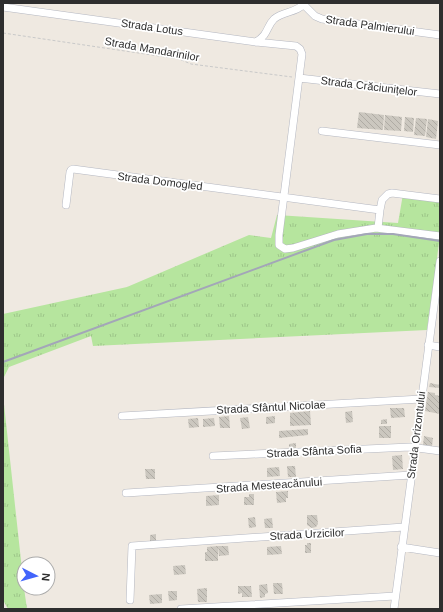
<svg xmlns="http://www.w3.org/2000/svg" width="443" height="612" viewBox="0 0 443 612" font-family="Helvetica,sans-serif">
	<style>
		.grass { fill: url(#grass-tufts) }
		.building { fill: url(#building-back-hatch) }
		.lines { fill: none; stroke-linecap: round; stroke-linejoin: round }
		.minor-casing { stroke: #b4b7c1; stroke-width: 8 }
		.path { stroke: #c9c9c9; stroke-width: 1; stroke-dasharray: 3 2; stroke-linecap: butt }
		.minor { stroke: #fff; stroke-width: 7 }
		.rail { stroke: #a3a6b8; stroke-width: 2 }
		.labels { text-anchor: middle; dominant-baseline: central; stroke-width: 3.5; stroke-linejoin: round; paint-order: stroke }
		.street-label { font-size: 11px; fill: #2e2e2e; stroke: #fff }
	</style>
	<defs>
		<pattern id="grass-tufts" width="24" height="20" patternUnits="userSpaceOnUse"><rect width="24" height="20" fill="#b6e59e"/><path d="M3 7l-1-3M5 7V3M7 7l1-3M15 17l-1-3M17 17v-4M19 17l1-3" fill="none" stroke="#9dc588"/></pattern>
		<pattern id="building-back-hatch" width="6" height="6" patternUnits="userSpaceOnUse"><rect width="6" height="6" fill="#cbc7bf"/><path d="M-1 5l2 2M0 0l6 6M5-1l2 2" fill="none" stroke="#afaba4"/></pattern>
	</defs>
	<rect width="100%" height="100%" fill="#efe9e1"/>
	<path class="grass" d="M403 194 440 199V236L427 330 93 346 91 336 9 367 3 379V314L127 287 249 235 271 238 277 215 398 223Z
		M3 395 24 588 27 609H8L3 600Z"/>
	<path class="building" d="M359 112 384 115 383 130 357 128Z
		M385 115 402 117 401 131 384 130Z
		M405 117 414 118 413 132 404 131Z
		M416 118 427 119 425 136 414 135Z
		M428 119 438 121 436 139 426 137Z
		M430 383 440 385V388L429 387Z
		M428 392 435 393V395L440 396V414L425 411Z
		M390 408H404L405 417 391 418Z
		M310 411 311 425 290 426V413Z
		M352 411 353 422 346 423 345 412Z
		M229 416 230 428H220L219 417Z
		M275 416V423L266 424V417Z
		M248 417 250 428 242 429 240 418Z
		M198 418 199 427 189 428 188 419Z
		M214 418 215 426 203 427V419Z
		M387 419V424H381V420Z
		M379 426H391V438H379Z
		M308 429V435L279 438V431Z
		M424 436 433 438 432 446 423 445Z
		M296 443V448H289V444Z
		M402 455 403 469 393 470 392 456Z
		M287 466H295L296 477H288Z
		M279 467 280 476 267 477V468Z
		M145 469H155V479H146Z
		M288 491V498H286V502L277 503 276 492Z
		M249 494H254V505H244V497H249Z
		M219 495V505L206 506V496Z
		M307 515H317L318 524 316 527 312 528 307 525Z
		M255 517 256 527 249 528 248 518Z
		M272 518 273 528H265L264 519Z
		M156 534V542H150V535Z
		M307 543H311V553H305V545H307Z
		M218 546H228L229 555 219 556Z
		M218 546V561H205V552H207V547Z
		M281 546 282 554 267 555V547Z
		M185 565 186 574 174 575 173 566Z
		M273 583H282L283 594H274Z
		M267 584 268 593 265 594V597L260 598 259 585Z
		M238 586H251L252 597H242V593L238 594Z
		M207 588V602H198L197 589Z
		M168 591H177V600L169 601Z
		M162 594V603L150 604 149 595Z"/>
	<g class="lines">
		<g class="minor-casing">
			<path id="minor" d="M304 5 315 16 322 19 440 35
				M3 7 256 42 296 46 300 49 302 54 279 235V245L285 249 293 248 338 234 376 228 440 236
				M256 42C269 34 266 27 274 19 283 11 297 13 305 3
				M299 78 440 94
				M322 131 440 145
				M66 205 70 172 71 170 73 169 380 210 382 200 388 194 392 193 440 199
				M378 228 380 210
				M428 345 440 347
				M122 416 421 399
				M213 456 410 447 440 451
				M126 493 411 475
				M401 547 440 553
				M130 600 132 546 404 527
				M181 609 395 596
				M394 609 440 261"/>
		</g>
		<path class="path" d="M3 33 179 59 191 64 292 77"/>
		<use href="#minor" class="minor"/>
		<path class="rail" d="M3 362 334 240 367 234H393L440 241"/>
	</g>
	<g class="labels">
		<g class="street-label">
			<text transform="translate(370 25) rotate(8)">Strada Palmierului</text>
			<text transform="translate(152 27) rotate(8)">Strada Lotus</text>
			<text transform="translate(152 49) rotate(10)">Strada Mandarinilor</text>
			<text transform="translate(369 86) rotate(7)">Strada Crăciunițelor</text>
			<text transform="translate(160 181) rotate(7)">Strada Domogled</text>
			<text transform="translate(271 407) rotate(-3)">Strada Sfântul Nicolae</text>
			<text transform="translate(416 435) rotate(-83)">Strada Orizontului</text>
			<text transform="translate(314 451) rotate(-3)">Strada Sfânta Sofia</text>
			<text transform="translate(269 485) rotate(-4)">Strada Mesteacănului</text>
			<text transform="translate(307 534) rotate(-3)">Strada Urzicilor</text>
		</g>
	</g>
	<rect width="443" height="612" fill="none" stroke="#2e2e2e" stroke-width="8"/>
	<g transform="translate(36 576) rotate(96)"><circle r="19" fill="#ffffff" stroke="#ababab"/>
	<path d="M0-3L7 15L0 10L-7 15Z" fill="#4264fb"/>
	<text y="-6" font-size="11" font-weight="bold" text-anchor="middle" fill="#2e2e2e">N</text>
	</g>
</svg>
